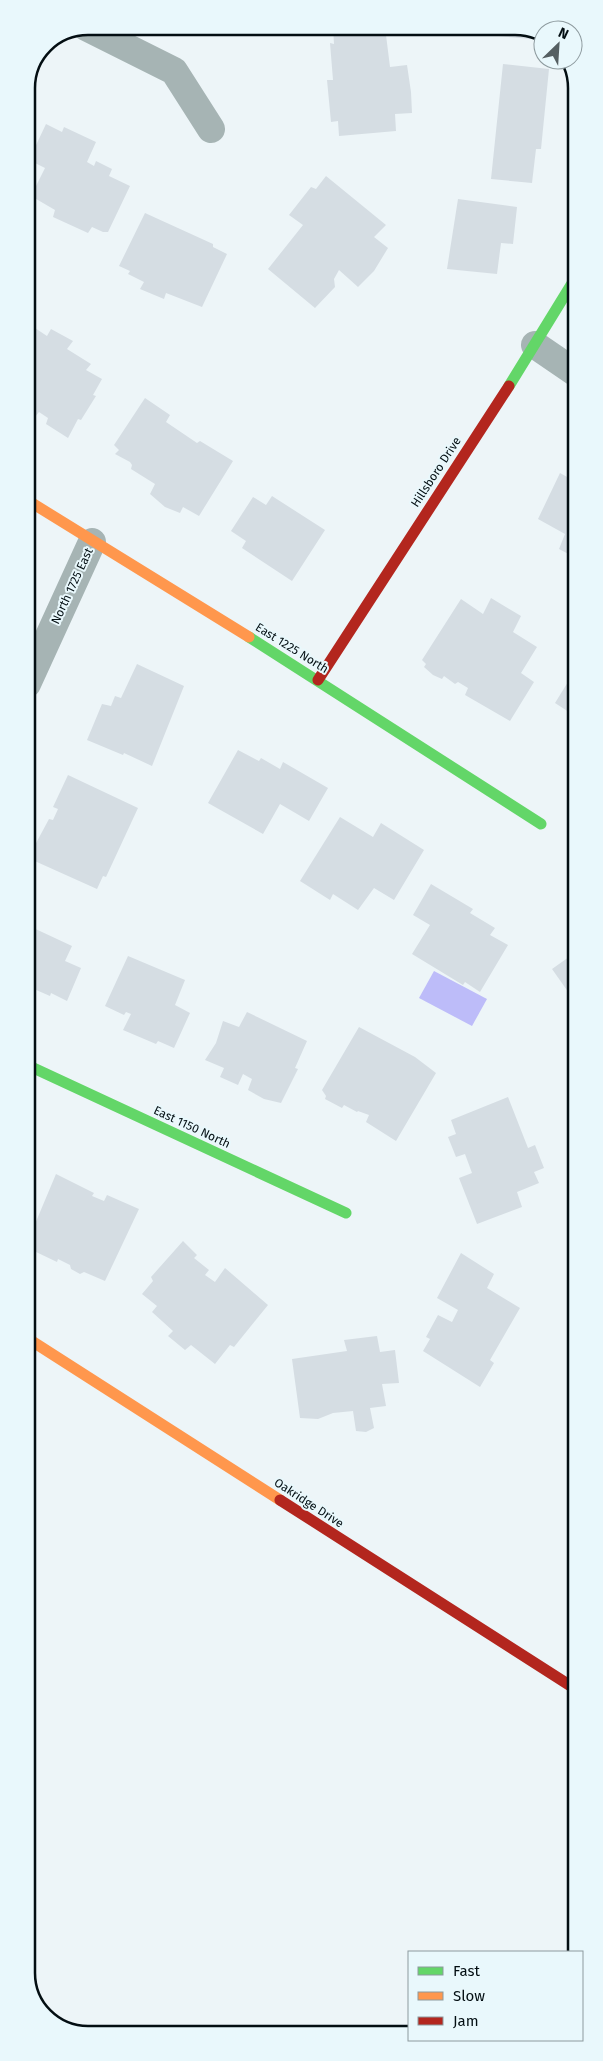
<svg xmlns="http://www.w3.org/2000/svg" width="603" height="2061" viewBox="0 0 603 2061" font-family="'Fira Sans',sans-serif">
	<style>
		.water { fill: #bdbcf9 }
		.building { fill: #d5dde3 }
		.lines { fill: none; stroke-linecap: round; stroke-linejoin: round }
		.street { stroke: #a6b4b4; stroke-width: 28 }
		.fast { stroke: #63d668; stroke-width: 11 }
		.slow { stroke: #ff974d; stroke-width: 11 }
		.jam { stroke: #b3261e; stroke-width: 11 }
		.labels { text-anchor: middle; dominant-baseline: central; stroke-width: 4; stroke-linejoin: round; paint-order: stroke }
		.street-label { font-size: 12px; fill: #030e12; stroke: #e9f8fc }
		.rim { fill: none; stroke: #030e12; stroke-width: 2.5 }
	</style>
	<rect width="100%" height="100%" fill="#edf5f8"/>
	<path class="water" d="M434 971 487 999 472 1026 419 998Z"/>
	<path class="building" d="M333 27H385L390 67 407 65 411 92 412 113 395 114 396 131 339 136 338 121 331 122 327 80H333L330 43 334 44Z
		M487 27H523L543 36V40L487 35Z
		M503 64 549 69 541 149H536L532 183 491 179Z
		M46 124 62 132 64 127 96 142 87 162 94 166 96 161 112 169 109 176 130 186 108 232H103L92 227 88 233 53 217 55 210 31 196 45 168 29 160Z
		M326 176 386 225 374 237 388 248 374 271 358 287 339 270 334 279 335 287 315 308 268 269 303 225 289 215 311 187 316 189Z
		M458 199 517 207 513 244 501 243 497 274 447 269Z
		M145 213 213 244V247L227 254 202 307 166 293 164 299 140 289 144 282 128 274 130 271 119 266Z
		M26 322 47 336 51 329 73 341 67 349 91 364 86 370 102 379 93 395 96 396 81 420 78 419 68 438 46 424 48 418 39 412 35 417 26 411Z
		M145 398 170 415 166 422 197 443 200 441 233 461 199 516 183 507 180 513 165 507 150 494 155 484 131 469 132 465 130 462 115 454 119 450 114 445Z
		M560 473 576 482V558L559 549 565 534 538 519Z
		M272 496 325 530 292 581 242 548 246 541 231 531 253 497 266 505Z
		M491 598 521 616 513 632 537 647 521 673 534 682 510 721 465 695 468 688 458 682 455 684 444 676 442 679 433 675 424 667 426 664 422 660 461 599 483 614Z
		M137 664 184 686 152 766 124 753 123 755 87 740 102 704 111 706 115 696 121 698Z
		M576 669V725L568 720 572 714 555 703Z
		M238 750 259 761 261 758 280 769 283 762 328 788 309 821 280 804 263 834 208 803Z
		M68 775 138 808 106 877 103 876 97 889 28 858 49 819 53 820 58 809 53 807Z
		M340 817 373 837 381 823 424 850 394 900 374 888 358 910 333 894 330 900 300 881Z
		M431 884 473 909 470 913 495 928 490 935 508 945 480 992 465 982 463 985 412 954 430 925 413 915Z
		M27 925 72 946 65 961 81 968 67 1001 51 993 50 996 27 986Z
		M576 952V1003L552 969Z
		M128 956 185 980 175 1005 190 1013 174 1048 158 1041 156 1044 123 1030 131 1014 126 1012 124 1015 105 1006Z
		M247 1012 307 1041 295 1068 298 1069 281 1103 264 1099 248 1090 252 1079 243 1074 238 1085 220 1077 224 1068 205 1060 216 1043 223 1021 239 1027Z
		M359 1027 415 1057 436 1073 396 1141 366 1122 369 1115 358 1111 357 1112 344 1105 342 1108 325 1099 326 1096 322 1090Z
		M508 1097 528 1148 535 1145 544 1168 534 1172 539 1183 517 1192 522 1207 477 1224 459 1178 472 1173 465 1154 456 1157 448 1137 456 1134 451 1120Z
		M56 1174 94 1193 92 1196 104 1201 107 1195 139 1209 105 1281 84 1272 80 1274 71 1269 70 1265 58 1259 57 1262 34 1251 36 1247 27 1243Z
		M183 1241 197 1255 194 1258 209 1270 205 1275 215 1282 225 1268 268 1305 234 1347 230 1345 215 1364 191 1345 185 1350 168 1336 173 1331 152 1312 157 1306 142 1294 153 1281 151 1277Z
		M461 1253 494 1274 487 1288 520 1308 490 1360 494 1363 480 1387 423 1351 430 1339 426 1337 438 1315 452 1322 458 1310 437 1298Z
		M377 1336 380 1352 395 1350 399 1383 382 1384 386 1406 370 1408 374 1428 366 1432 356 1431 353 1411 333 1413 318 1419 300 1418 292 1359 347 1351 344 1340Z"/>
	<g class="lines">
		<path class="street" d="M86 27 174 71 211 129
			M535 345 576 373
			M27 684 92 542"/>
		<path class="fast" d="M509 386 576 277
			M249 637 541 824
			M27 1065 346 1213"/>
		<path class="slow" d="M27 500 249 637
			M27 1338 280 1500"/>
		<path class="jam" d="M318 680 509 386
			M280 1500 577 1690"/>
	</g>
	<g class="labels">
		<g class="street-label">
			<text transform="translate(436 472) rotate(-57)">Hillsboro Drive</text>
			<text transform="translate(72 586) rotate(-65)">North 1725 East</text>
			<text transform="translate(292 648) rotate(32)">East 1225 North</text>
			<text transform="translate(192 1127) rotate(25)">East 1150 North</text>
			<text transform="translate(309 1503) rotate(33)">Oakridge Drive</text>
		</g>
	</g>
	<path d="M0 0H603V2061H0ZM88 35H515A53 53 0 0 1 568 88V1973A53 53 0 0 1 515 2026H88A53 53 0 0 1 35 1973V88A53 53 0 0 1 88 35Z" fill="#e9f8fc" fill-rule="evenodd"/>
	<path class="rim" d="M88 35H515A53 53 0 0 1 568 88V1973A53 53 0 0 1 515 2026H88A53 53 0 0 1 35 1973V88A53 53 0 0 1 88 35Z"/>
	<rect x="408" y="1951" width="175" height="90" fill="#e9f8fc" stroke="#8d9a9e"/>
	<rect x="418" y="1967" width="25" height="8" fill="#63d668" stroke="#8d9a9e"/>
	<text x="453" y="1976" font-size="15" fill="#030e12">Fast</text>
	<rect x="418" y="1992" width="25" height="8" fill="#ff974d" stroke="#8d9a9e"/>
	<text x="453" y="2001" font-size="15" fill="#030e12">Slow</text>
	<rect x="418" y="2017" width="25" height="8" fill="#b3261e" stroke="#8d9a9e"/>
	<text x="453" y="2026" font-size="15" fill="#030e12">Jam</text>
	<g transform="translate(558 45) rotate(25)"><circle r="24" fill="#e9f8fc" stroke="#8d9a9e"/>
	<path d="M0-4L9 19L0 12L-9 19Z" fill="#555f62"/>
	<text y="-8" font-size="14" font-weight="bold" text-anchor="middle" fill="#030e12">N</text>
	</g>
</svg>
